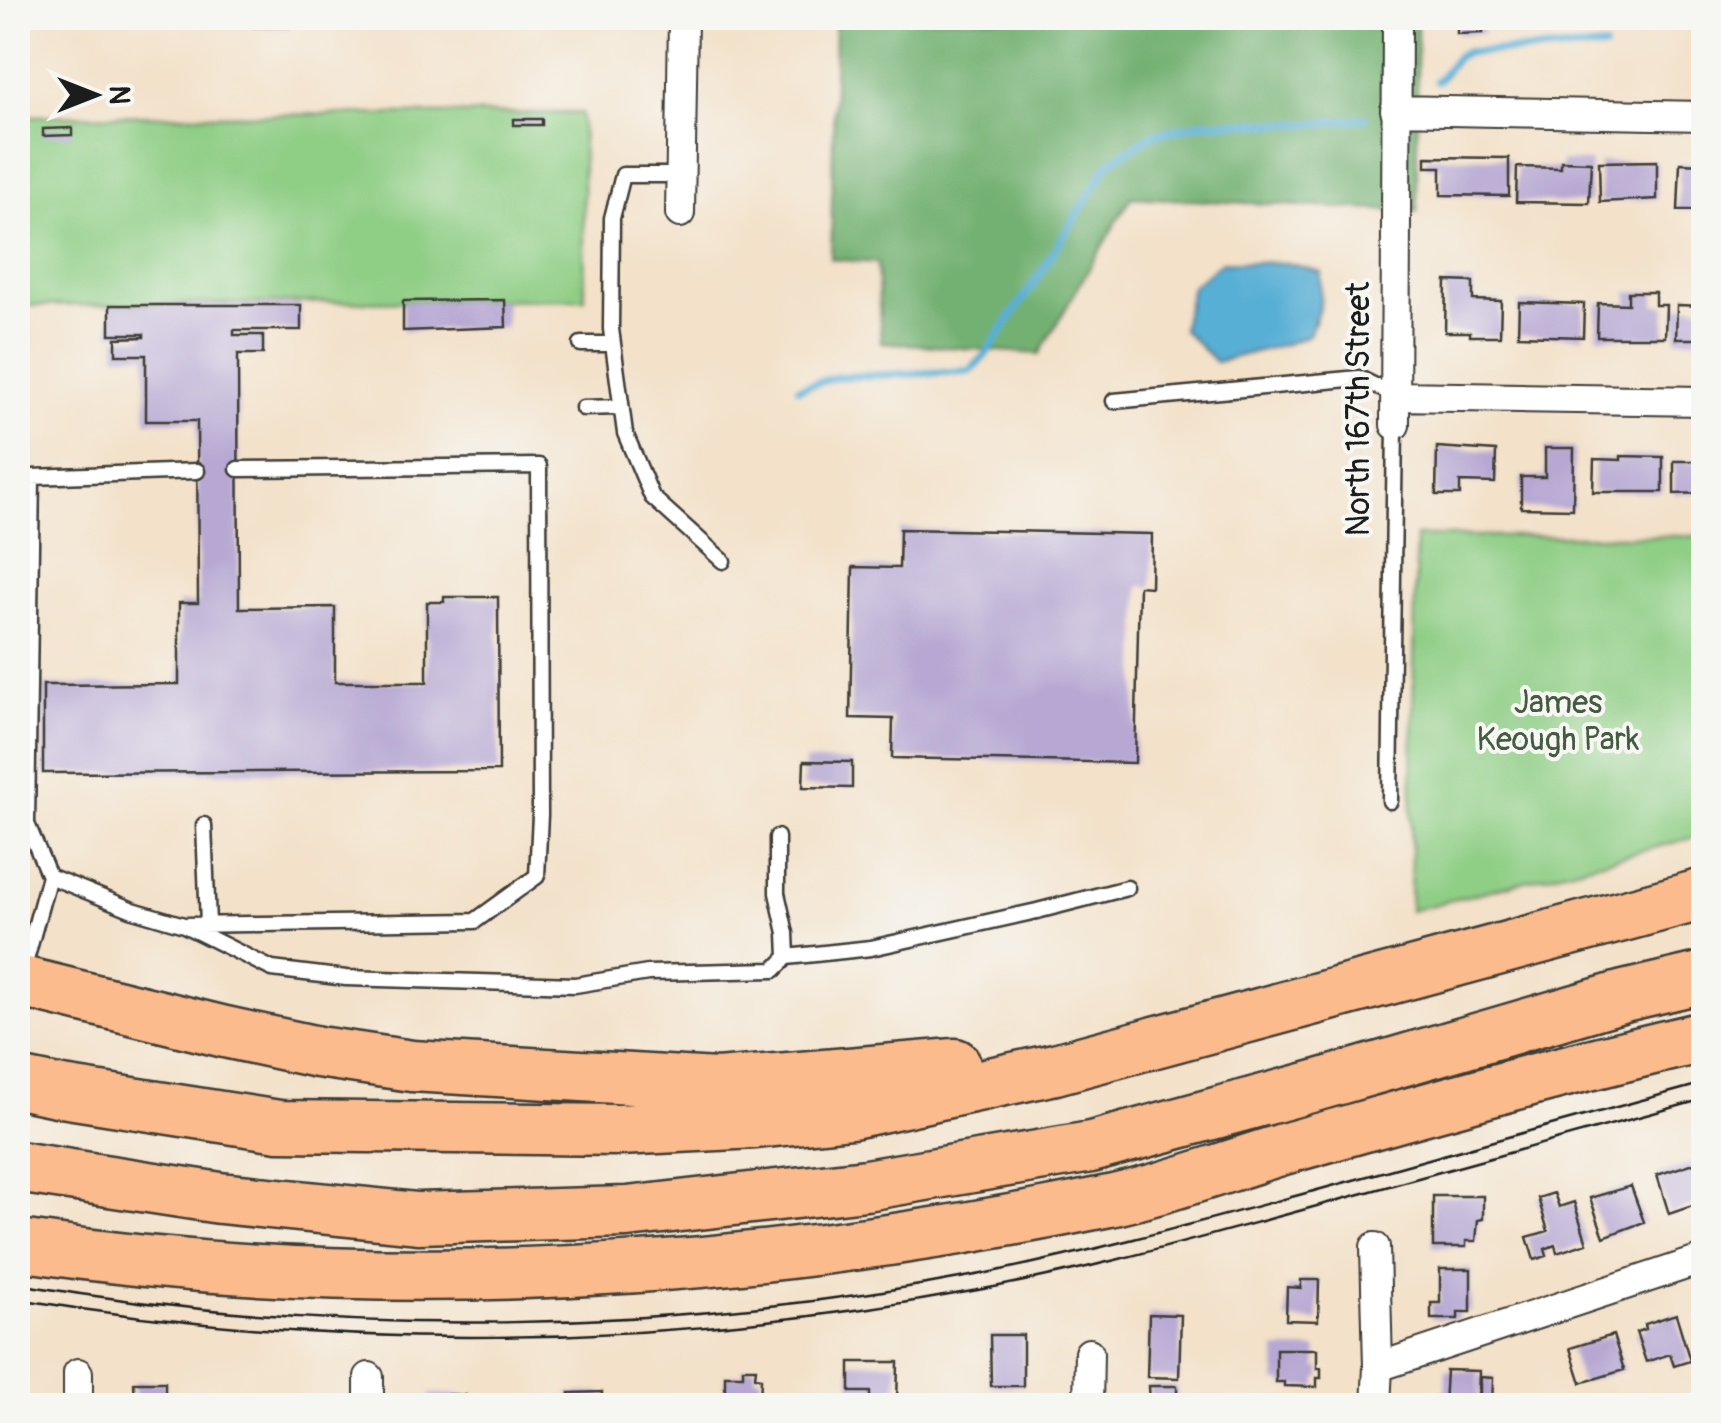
<svg xmlns="http://www.w3.org/2000/svg" width="1721" height="1423" viewBox="0 0 1721 1423" font-family="Pangolin,sans-serif">
	<style>
		.green { fill: #8fce85; stroke: #567550; stroke-width: 2.5 }
		.forest { fill: #73b172; stroke: #486647; stroke-width: 2.5 }
		.water { fill: #58afd5; stroke: #3a6678; stroke-width: 2.5 }
		.lines { fill: none; stroke-linecap: round; stroke-linejoin: round }
		.stream { stroke: #58afd5; stroke-width: 8 }
		.building { fill: #b7a8d3 }
		.lane-casing { stroke: #3c3a36; stroke-width: 19 }
		.street-casing { stroke: #3c3a36; stroke-width: 32 }
		.highway-casing { stroke: #3c3a36; stroke-width: 55 }
		.lane { stroke: #fff; stroke-width: 14 }
		.street { stroke: #fff; stroke-width: 28 }
		.highway { stroke: #fbbb8c; stroke-width: 50 }
		.tram { stroke: #1c1c1c; stroke-width: 2.5 }
		.labels { text-anchor: middle; dominant-baseline: central; stroke-width: 8; stroke-linejoin: round; paint-order: stroke }
		.street-label { font-size: 32px; fill: #1c1c1c; stroke: #f6f6f2 }
		.park-label { font-size: 32px; fill: #445a41; stroke: #f6f6f2 }
	</style>
	<rect width="100%" height="100%" fill="#f6f6f2"/>
	<filter id="ink" filterUnits="userSpaceOnUse"><feTurbulence type="fractalNoise" baseFrequency=".01" numOctaves="2"/><feDisplacementMap in="SourceGraphic" scale="20" xChannelSelector="R" yChannelSelector="G"/><feConvolveMatrix kernelMatrix="1 2 1 2 8 2 1 2 1" color-interpolation-filters="sRGB"/></filter>
	<filter id="wash" filterUnits="userSpaceOnUse"><feTurbulence type="fractalNoise" baseFrequency=".0048" numOctaves="4" result="noise"/><feDisplacementMap in="SourceGraphic" scale="40" xChannelSelector="R" yChannelSelector="G"/><feGaussianBlur stdDeviation="2.25" result="paint"/><feColorMatrix in="noise" values="0 0 0 0 0 0 0 0 0 0 0 0 0 0 0 0 0 1.4 0 .05"/><feComposite in="paint" operator="in"/></filter>
	<g filter="url(#wash)">
		<rect width="100%" height="100%" fill="#f3e1c9"/>
		<path class="green" d="M582 113 585 299 18 306V116Z
			M1416 536H1703V835L1410 911Z"/>
		<path class="forest" d="M835 18H1417V212L1131 197 1039 354 881 342 877 263 831 259Z"/>
		<path class="water" d="M1222 262 1287 263 1321 272 1320 305 1309 335 1289 343 1216 362 1182 329 1192 286Z"/>
		<g class="lines">
			<path class="stream" d="M1437 81 1458 56 1467 52 1604 48
				M799 388 837 377 970 371 986 354 1038 277 1109 163 1152 135 1207 122 1311 124 1365 118"/>
		</g>
		<g id="blocks">
			<path class="building" d="M253 18H289V27H253Z
				M1457 18H1508V24H1483V33L1457 34Z
				M1699 18H1704V53H1697Z
				M514 119H542V125H514Z
				M72 128V135L43 136V129Z
				M1426 157 1509 158V196L1441 195V167H1426Z
				M1561 161 1591 162 1589 203 1516 202 1517 167 1561 168Z
				M1657 161V199L1600 202 1599 162Z
				M1680 163 1704 164V200L1695 199 1694 210H1678Z
				M1446 281 1473 282V300L1501 301 1500 336H1470V332H1445Z
				M1628 292H1655V305H1666L1665 337H1597L1598 303 1628 304Z
				M505 300 506 327 403 331V301Z
				M1519 302 1584 304 1583 337 1518 335Z
				M110 305H301V330H234V335H263V354H238L239 608 335 607V682H427V602H444V597H498L499 771 43 773V685L179 684V603H198L197 421H146V355H116V338L144 337V334H110Z
				M1677 305 1704 306V339H1676Z
				M1437 447 1496 451 1495 483 1460 482V495H1436Z
				M1545 448H1574L1573 509 1521 508V477H1545Z
				M1621 456 1663 457V492H1593L1594 459 1621 460Z
				M1674 461H1704V493L1674 494Z
				M900 529 1152 534 1151 587 1139 586 1135 763 892 758 893 719 850 718 853 567 899 568Z
				M804 761 852 762V788L803 787Z
				M1697 1162 1704 1183V1202L1669 1214 1657 1175Z
				M1631 1186 1644 1222 1604 1237 1590 1198Z
				M1554 1193 1559 1207 1574 1202 1587 1243 1557 1253 1555 1245 1545 1249 1547 1256 1534 1260 1527 1237 1548 1231 1538 1198Z
				M1433 1196H1483V1219L1478 1220 1476 1241H1466V1247H1433Z
				M1440 1269H1471V1312H1458V1319H1431V1303H1440Z
				M1301 1280H1319L1318 1321 1286 1320 1287 1287 1301 1288Z
				M1149 1314 1181 1315 1179 1378 1147 1377Z
				M1676 1314 1690 1361 1674 1366 1670 1354 1646 1362 1636 1332 1646 1329 1645 1324Z
				M990 1335H1023V1386H991Z
				M1613 1335 1624 1370 1581 1383 1570 1348Z
				M1276 1349H1317V1368H1321V1378H1317V1387L1284 1386V1382H1276Z
				M850 1362H898L897 1406H870V1392H850Z
				M743 1368H756L755 1377 761 1378 760 1406H719V1399H725V1375H743Z
				M1446 1370 1479 1371 1478 1406H1444Z
				M1480 1377 1493 1378 1492 1404 1480 1403Z
				M134 1382H165V1406H135Z
				M1149 1386H1177V1406H1150Z
				M602 1392V1406H569V1393Z
				M430 1394 465 1395 464 1406H430Z
				M992 1396 1025 1397V1406H992Z
				M274 1400H308V1406H274Z"/>
		</g>
	</g>
	<g filter="url(#ink)">
		<use href="#blocks" fill-opacity="0" stroke="#3c3a36" stroke-width="2.5"/>
		<g class="lines">
			<g class="lane-casing">
				<path id="lane" d="M680 175H623L612 218 611 329 625 433 652 497 723 561
					M581 344H613
					M1114 401 1359 378 1394 395
					M583 408 621 407
					M1390 801 1395 425
					M204 825 208 924
					M49 876 133 910 184 925 272 969 346 978 575 985 648 973 774 970 787 957 786 933 777 893V837
					M184 925 475 921 537 876 540 815 539 466 238 469
					M787 957 871 948 1037 911 1127 888
					M22 975 49 876 27 824 32 477 197 471"/>
			</g>
			<g class="street-casing">
				<path id="street" d="M1395 110 1704 116
					M680 213 683 18
					M1395 396 1704 401
					M1395 425 1397 18
					M1375 1247 1378 1367 1376 1406
					M1378 1367 1704 1259
					M78 1406V1373
					M369 1406V1377
					M1088 1406 1089 1353"/>
			</g>
			<g class="highway-casing">
				<path id="highway" d="M18 981 225 1032 318 1052 412 1066 717 1084 955 1064
					M18 1083 62 1092 279 1126 619 1130 756 1123 852 1113 1055 1069 1704 894
					M18 1167 220 1198 418 1218 627 1212 866 1185 1091 1147 1315 1086 1624 996 1704 977
					M18 1245C382 1300 754 1275 1114 1200 1172 1187 1230 1165 1287 1148 1425 1109 1564 1069 1704 1037"/>
			</g>
			<use href="#lane" class="lane"/>
			<use href="#street" class="street"/>
			<use href="#highway" class="highway"/>
			<path class="tram" d="M18 1284C337 1339 668 1335 987 1273 1100 1250 1210 1219 1321 1189 1449 1153 1576 1118 1704 1083
				M18 1299C336 1353 661 1349 978 1290 1083 1271 1185 1242 1288 1214 1427 1176 1565 1137 1704 1099"/>
		</g>
	</g>
	<g class="labels">
		<g class="street-label">
			<text transform="translate(1359 409) rotate(-90)">North 167th Street</text>
		</g>
		<g class="park-label">
			<text x="1558" y="703">James<tspan x="1558" dy="37">Keough Park</tspan></text>
		</g>
	</g>
	<rect width="1721" height="1423" fill="none" stroke="#f6f6f2" stroke-width="60"/>
	<g transform="translate(95 95) rotate(90)" stroke="#f6f6f2" stroke-width="8" paint-order="stroke">
	<path d="M0-8L18 38L0 25L-18 38Z" fill="#1c1c1c"/>
	<text y="-15" font-size="28" font-weight="bold" text-anchor="middle" fill="#1c1c1c">N</text>
	</g>
</svg>
